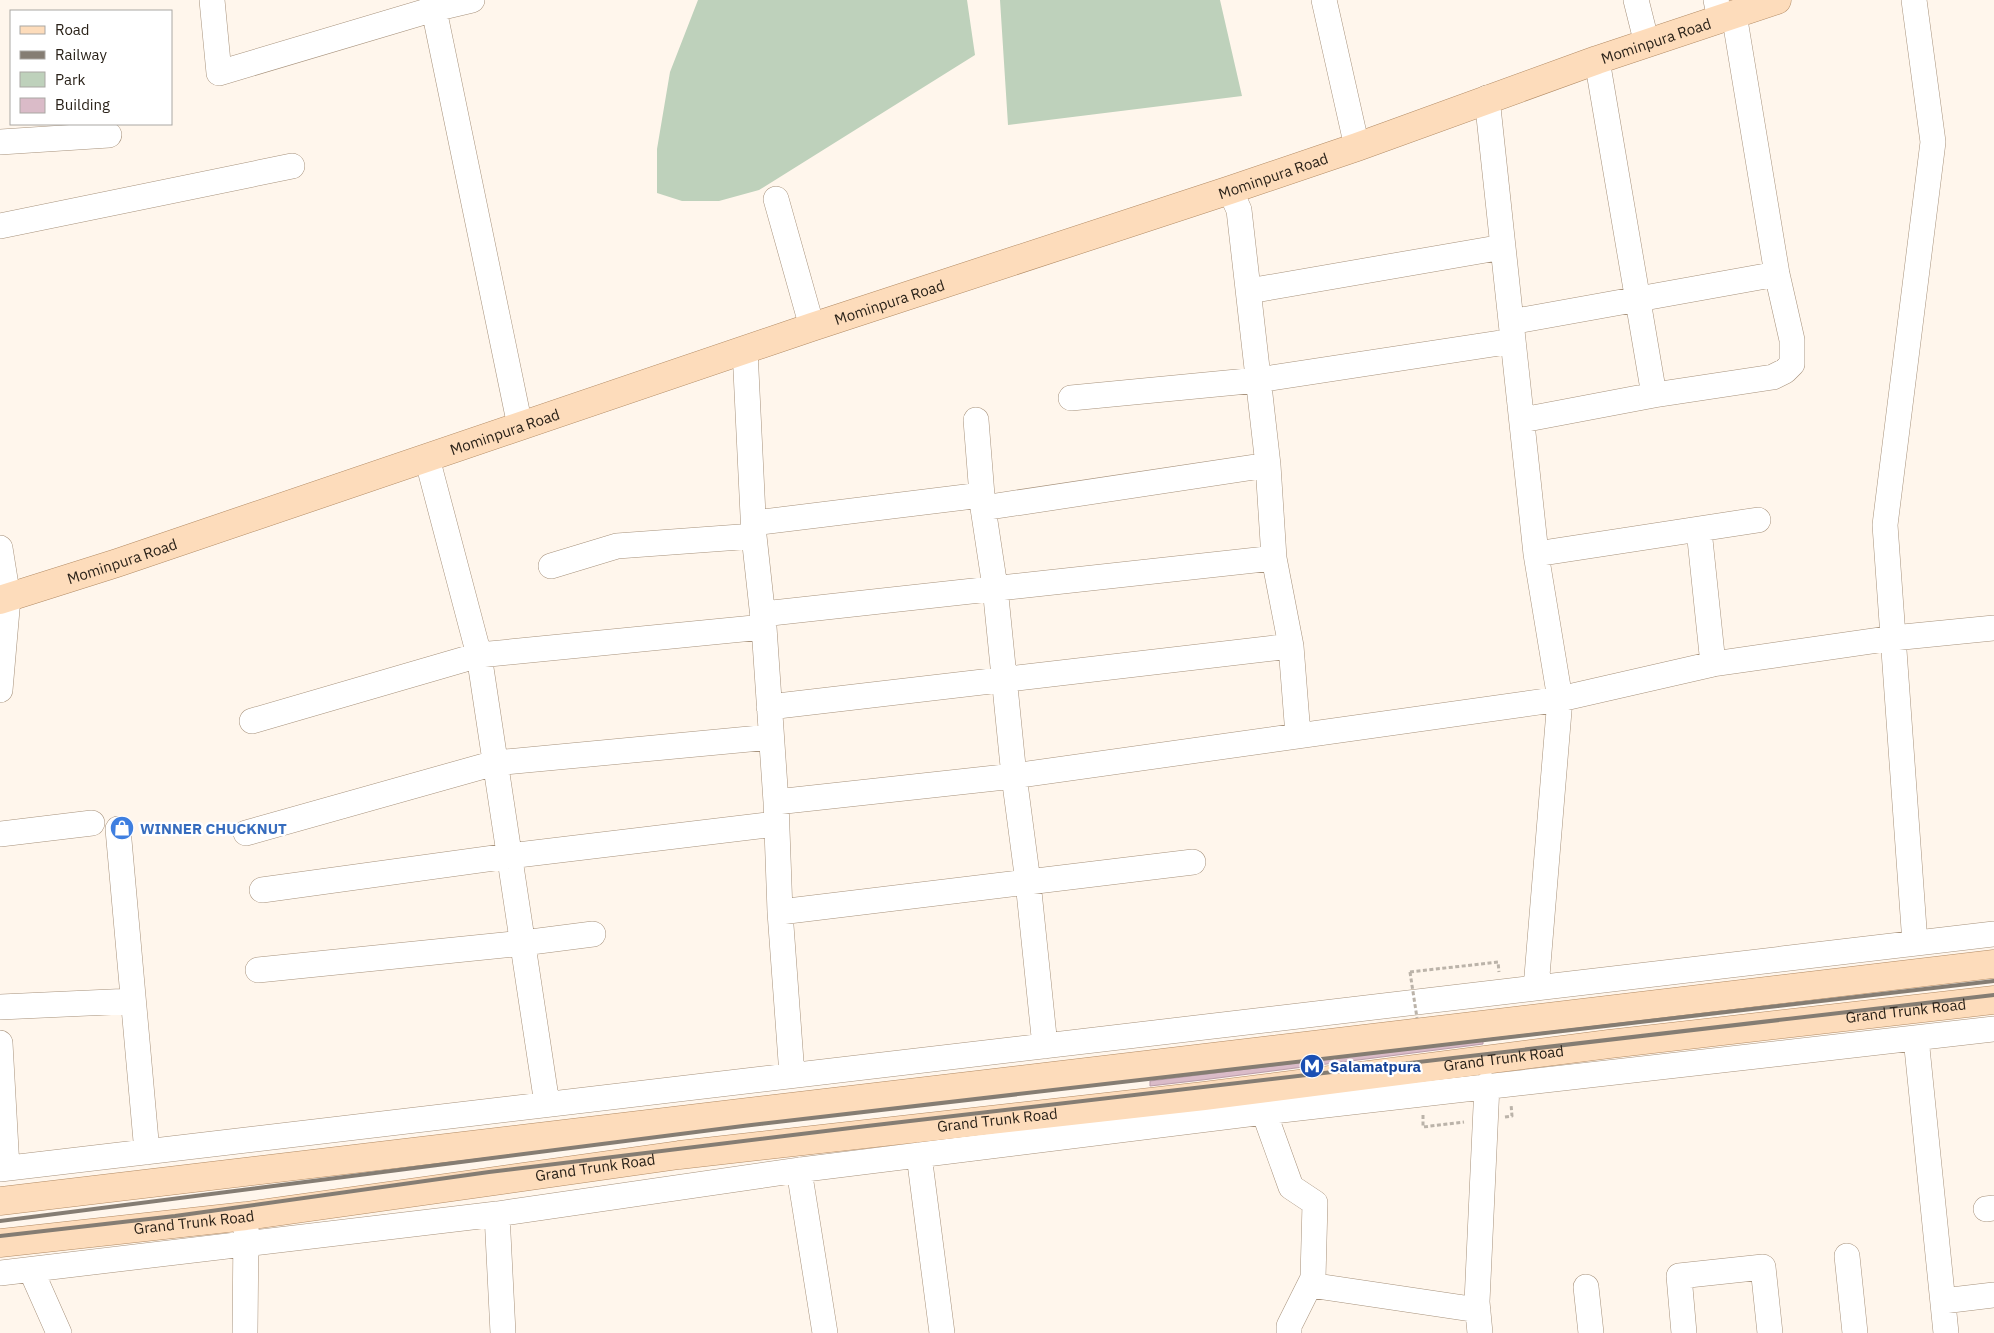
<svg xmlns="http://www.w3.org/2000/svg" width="1994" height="1333" viewBox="0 0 1994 1333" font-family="'IBM Plex Sans',sans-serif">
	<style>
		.green { fill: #bed1bb }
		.building { fill: #dabbc8; stroke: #b99ba8 }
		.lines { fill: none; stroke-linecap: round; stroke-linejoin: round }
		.minor-casing { stroke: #a7927c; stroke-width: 26 }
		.major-casing { stroke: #b28b65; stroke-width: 29 }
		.path { stroke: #bbb3a9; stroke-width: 3; stroke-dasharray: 4 2.5; stroke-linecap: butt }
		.minor { stroke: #fff; stroke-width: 25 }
		.major { stroke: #fddcbb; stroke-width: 28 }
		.rail { stroke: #857d73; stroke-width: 4 }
		.path-bridge { stroke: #bbb3a9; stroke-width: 3; stroke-dasharray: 4 2.5; stroke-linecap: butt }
		.labels { text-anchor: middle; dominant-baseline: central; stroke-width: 4.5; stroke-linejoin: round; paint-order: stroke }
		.street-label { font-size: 15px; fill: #2a2219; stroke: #fff }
		.shop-label { font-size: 15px; font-weight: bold; fill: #366cbe; stroke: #fff; text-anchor: start }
		.transit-label { font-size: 15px; font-weight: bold; fill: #164399; stroke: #fff; text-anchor: start }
	</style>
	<rect width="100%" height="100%" fill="#fff6ec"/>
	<path class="green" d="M698 0H967L975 55 759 190 719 201H682L657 193V149L670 72Z
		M1000 0H1220L1242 96 1008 125Z"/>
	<path class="building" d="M1483 1040V1044L1202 1080 1150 1086V1081Z"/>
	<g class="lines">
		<g class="minor-casing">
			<path id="minor" d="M212 0 219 73 434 9 472 0
				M432 0 520 426
				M1324 0 1357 147
				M1636 0 1647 44
				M1716 0 1720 19
				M1914 0 1933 142 1885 525 1915 943
				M1597 60 1654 395
				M1487 98 1536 554 1560 699 1536 988
				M0 142 109 135
				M1230 190 1239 210 1268 465 1274 558 1291 646 1298 735
				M776 199 812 327
				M0 226 292 166
				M1249 291 1503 247
				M1511 322 1777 274
				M745 350 754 536 764 627 776 802 780 912 792 1075
				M1071 398 1258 380 1513 341
				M1522 420 1654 395 1773 377 1785 371 1792 364V340L1777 274 1734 14
				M427 458 479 655 547 1104
				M983 508 1268 465
				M754 523 982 495
				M1699 530 1713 664
				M0 548 8 598 0 690
				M1536 554 1758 520
				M551 566 617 546 754 536
				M762 614 1274 558
				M769 707 1291 646
				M252 721 479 655 764 627
				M776 802 1014 776 1560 699 1713 664 1893 638 1994 628
				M118 829 147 1152
				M246 833 495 763 771 737
				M0 834 92 823
				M262 890 509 856 776 824
				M780 912 1028 882 1014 776 995 587 983 508 976 420
				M258 970 523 943 593 934
				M0 1007 133 1001
				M1916 1038 1946 1333
				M0 1043 7 1168
				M1045 1046 1028 882 1193 862
				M1264 1112 1291 1187 1315 1203 1313 1278 1289 1326V1333
				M919 1155 942 1333
				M0 1169 1994 934
				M799 1170 825 1333
				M1986 1209 1994 1208
				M497 1214 503 1333
				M1847 1256 1855 1333
				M31 1270 59 1333
				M0 1273 497 1214 799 1170 1264 1112 1994 1029
				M1310 1285 1478 1310
				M1586 1287 1591 1333
				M1943 1301 1994 1295
				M245 1333 246 1228
				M1480 1333 1477 1302 1487 1085
				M1684 1333 1679 1276 1763 1267 1770 1333"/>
		</g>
		<g class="major-casing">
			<g id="major">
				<path id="s1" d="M0 600 117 563 812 327 1230 190 1357 147 1597 60 1777 0"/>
				<path d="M0 1201 1994 964"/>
				<path id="s2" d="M0 1243 246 1216 679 1155 1204 1096 1609 1044 1994 1000"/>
			</g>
		</g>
		<path class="path" d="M1410 972 1498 962 1499 972
			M1423 1115V1127L1464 1122
			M1505 1117 1512 1116 1511 1104"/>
		<use href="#minor" class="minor"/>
		<use href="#major" class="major"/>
		<path class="rail" d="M0 1221 743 1126 1994 981
			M0 1236 175 1216 489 1172 867 1126 1994 995"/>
		<path class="path-bridge" d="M1410 972 1417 1018"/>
	</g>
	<defs>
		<g id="shop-disc" transform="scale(1.25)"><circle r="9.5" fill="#3f7fe0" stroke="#fff"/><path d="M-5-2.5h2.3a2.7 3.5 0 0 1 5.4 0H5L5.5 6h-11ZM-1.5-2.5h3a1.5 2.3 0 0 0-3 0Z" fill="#fff"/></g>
		<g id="metro-disc" transform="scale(1.25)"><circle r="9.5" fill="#1a4fb4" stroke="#fff"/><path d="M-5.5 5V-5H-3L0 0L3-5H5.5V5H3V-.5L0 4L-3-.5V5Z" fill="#fff"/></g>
	</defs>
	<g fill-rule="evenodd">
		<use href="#shop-disc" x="122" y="828"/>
		<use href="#metro-disc" x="1312" y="1066"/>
	</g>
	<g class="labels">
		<g class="street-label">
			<text stroke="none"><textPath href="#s1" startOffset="1748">Mominpura Road</textPath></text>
			<text stroke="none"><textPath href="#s1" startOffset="1342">Mominpura Road</textPath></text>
			<text stroke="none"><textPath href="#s1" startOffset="938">Mominpura Road</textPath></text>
			<text stroke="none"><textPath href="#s1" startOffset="532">Mominpura Road</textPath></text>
			<text stroke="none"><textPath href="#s1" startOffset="128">Mominpura Road</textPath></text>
			<text stroke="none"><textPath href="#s2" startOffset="1920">Grand Trunk Road</textPath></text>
			<text stroke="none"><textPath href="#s2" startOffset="1515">Grand Trunk Road</textPath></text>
			<text stroke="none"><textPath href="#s2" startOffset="1005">Grand Trunk Road</textPath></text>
			<text stroke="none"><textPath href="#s2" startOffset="600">Grand Trunk Road</textPath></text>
			<text stroke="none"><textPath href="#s2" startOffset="195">Grand Trunk Road</textPath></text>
		</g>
		<g class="shop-label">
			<text x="140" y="828">WINNER CHUCKNUT</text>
		</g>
		<g class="transit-label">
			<text x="1330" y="1066">Salamatpura</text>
		</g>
	</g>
	<rect x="10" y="10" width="162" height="115" fill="#ffffff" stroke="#aaa7a3"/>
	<rect x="20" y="26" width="25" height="8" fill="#fddcbb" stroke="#aaa7a3"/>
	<text x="55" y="35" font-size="15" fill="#2a2219">Road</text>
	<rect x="20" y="51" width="25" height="8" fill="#857d73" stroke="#aaa7a3"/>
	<text x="55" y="60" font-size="15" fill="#2a2219">Railway</text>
	<rect x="20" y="72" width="25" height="15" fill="#bed1bb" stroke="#aaa7a3"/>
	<text x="55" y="85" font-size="15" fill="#2a2219">Park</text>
	<rect x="20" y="98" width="25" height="15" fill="#dabbc8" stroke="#aaa7a3"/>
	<text x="55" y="110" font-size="15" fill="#2a2219">Building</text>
</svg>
